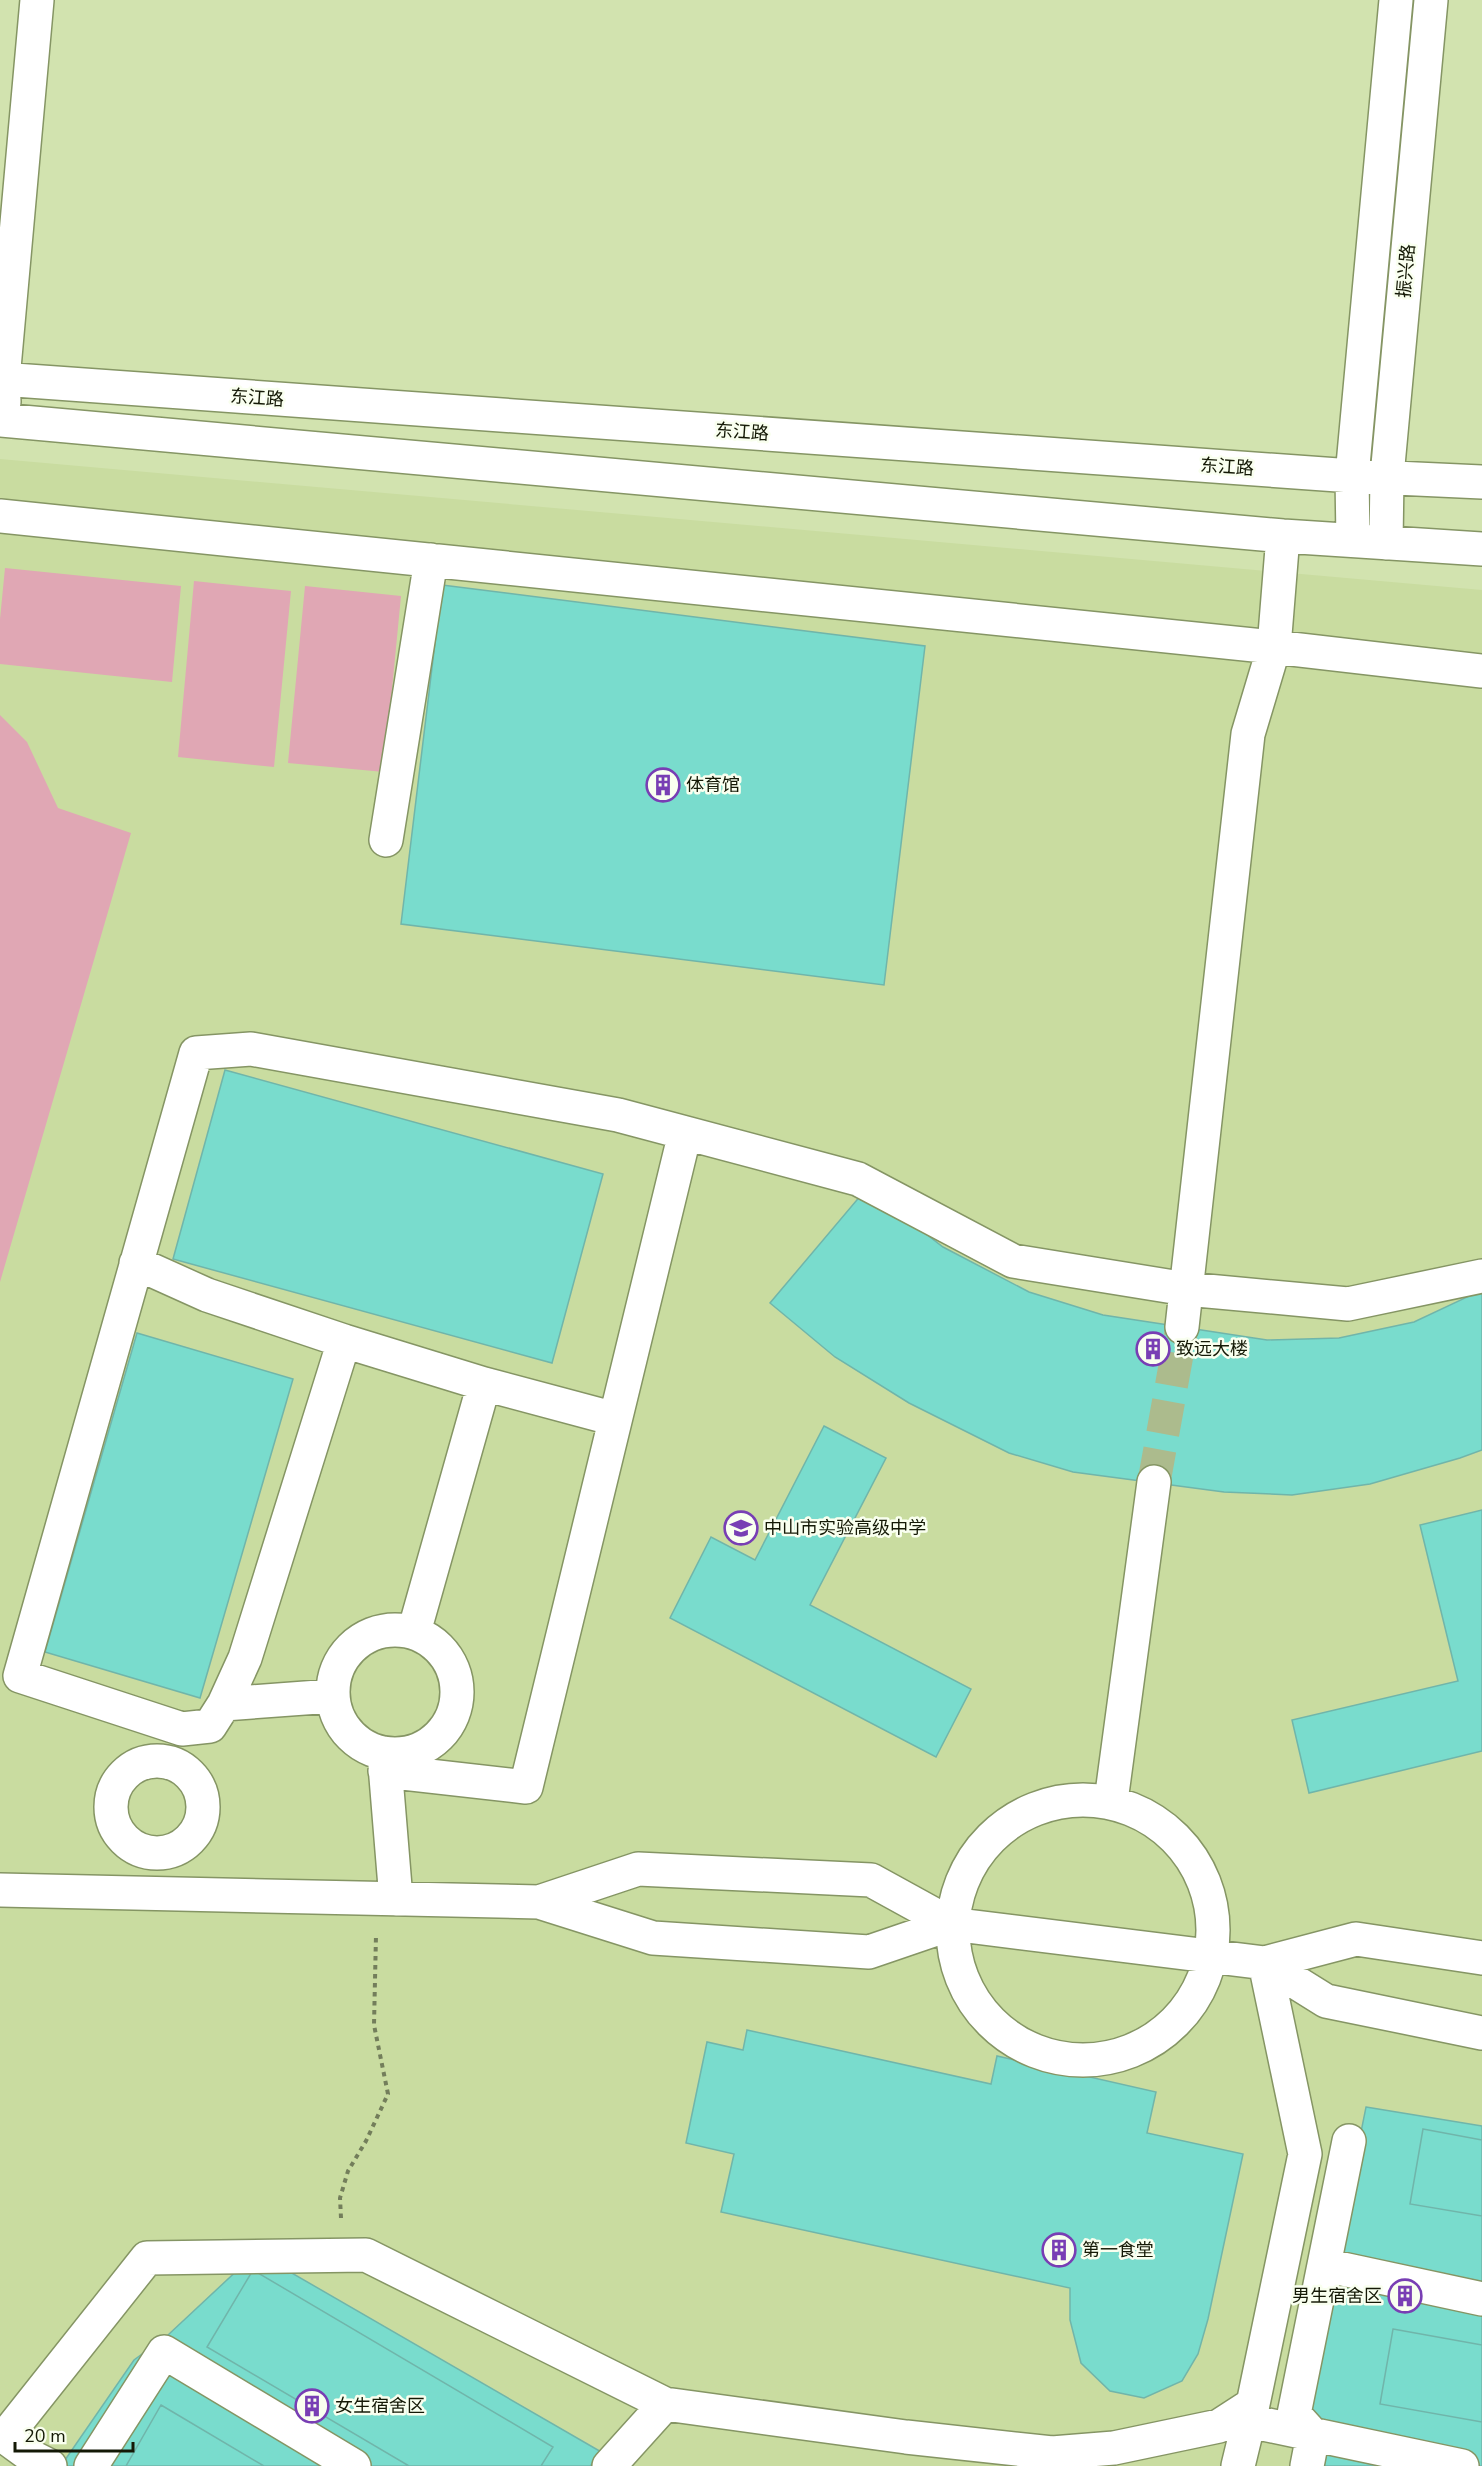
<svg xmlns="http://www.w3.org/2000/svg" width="1482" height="2466" viewBox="0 0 1482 2466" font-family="'Nunito Sans','Noto Sans SC',sans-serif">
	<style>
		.built { fill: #c9dca0 }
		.green { fill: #e0a7b4 }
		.building { fill: #79dccd; stroke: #70b5aa; stroke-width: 1.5 }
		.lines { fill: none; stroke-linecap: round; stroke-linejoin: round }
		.minor-tunnel { stroke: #acbb8d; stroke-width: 33; stroke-dasharray: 33 16; stroke-linecap: butt }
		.minor-casing { stroke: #859564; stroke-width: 36 }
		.path { stroke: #737e5b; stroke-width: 4; stroke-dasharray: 4.5 4.5; stroke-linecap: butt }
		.minor { stroke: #fff; stroke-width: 33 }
		.labels { text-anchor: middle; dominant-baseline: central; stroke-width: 5; stroke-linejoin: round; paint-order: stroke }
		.street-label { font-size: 18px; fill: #141906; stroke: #f9ffef }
		.poi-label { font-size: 18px; fill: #141906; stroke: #f9ffef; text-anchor: start }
	</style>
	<rect width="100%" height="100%" fill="#d2e3af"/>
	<path class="built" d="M0 459 1482 590V2466H0Z"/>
	<path class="green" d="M5 568 181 586 172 682 0 664V619Z
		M194 581 291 591 274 767 178 757Z
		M305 586 401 596 384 772 288 763Z
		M0 715 27 742 58 808 131 833 0 1282Z"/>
	<path class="building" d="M442 585 925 646 884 985 401 924Z
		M225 1070 603 1174 552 1363 173 1259Z
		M867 1188 943 1247 1029 1292 1103 1315 1267 1340 1339 1338 1414 1322 1482 1290V1450L1460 1458 1370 1484 1292 1495 1224 1492 1073 1472 1009 1453 909 1403 835 1357 770 1303Z
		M137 1333 293 1379 200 1698 45 1652Z
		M824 1426 886 1458 810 1605 971 1689 936 1757 670 1618 711 1537 755 1560Z
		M1482 1510V1751L1309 1793 1292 1720 1458 1681 1420 1525Z
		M747 2030 991 2084 997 2056 1156 2092 1147 2133 1243 2154 1208 2319 1198 2354 1182 2381 1144 2398 1110 2391 1081 2363 1070 2320V2288L721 2212 734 2154 686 2143 707 2042 743 2050Z
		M1366 2107 1482 2126V2466H1294Z
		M1423 2129 1482 2140V2216L1410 2204Z
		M243 2265H278L603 2453 590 2466H27L65 2460 134 2360 168 2335Z
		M253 2270 553 2447 541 2466H409L207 2347Z
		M1393 2329 1482 2345V2422L1380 2404Z
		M161 2405 264 2466H126Z"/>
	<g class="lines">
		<path class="minor-tunnel" d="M1154 1482 1182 1327"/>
		<g class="minor-casing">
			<path id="minor" d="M0 379 1352 476 1482 482
				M4 402 3 379 37 0
				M0 420 1283 536 1482 549
				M0 516 1274 647 1482 671
				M1353 540 1352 476 1396 0
				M1386 543 1387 476 1431 0
				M386 840 431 560
				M136 1263 207 1295 344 1341 245 1658 224 1704 210 1726 182 1729 20 1676 196 1053 251 1049 618 1115 858 1179 1013 1261 1186 1289 1348 1304 1482 1276
				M1182 1327 1248 734 1274 647 1283 536
				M344 1341 484 1384 414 1632
				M484 1384 615 1419
				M333 1692a62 62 0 1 1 124 0a62 62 0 1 1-124 0Z
				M224 1704 332 1696
				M384 1753 396 1899
				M111 1807a46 46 0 1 1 92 0a46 46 0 1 1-92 0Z
				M385 1771 526 1787 685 1133
				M953 1930a130 130 0 1 1 260 0a130 130 0 1 1-260 0Z
				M1111 1801 1154 1482
				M0 1890 539 1902 653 1938 869 1952 951 1924
				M539 1902 638 1869 871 1880 951 1924 1265 1963 1356 1939 1482 1958
				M1265 1963 1326 2001 1482 2033
				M1324 2265 1482 2299
				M1249 2421 1462 2466
				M0 2436 5 2437 147 2258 366 2255 665 2404 906 2437 1052 2453 1114 2448 1219 2426 1253 2404 1305 2154 1265 1963
				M5 2437 34 2458 50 2466
				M91 2466 164 2352 354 2466
				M609 2466 665 2404
				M1238 2466 1253 2404
				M1307 2466 1313 2435 1294 2414 1349 2141"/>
		</g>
		<path class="path" d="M341 2218 340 2198 348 2171 366 2141 388 2094 374 2025 376 1935"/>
		<use href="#minor" class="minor"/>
	</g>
	<defs>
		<g id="building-ring" transform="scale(1.725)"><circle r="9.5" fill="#f9ffef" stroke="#783eb4" stroke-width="1.5"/><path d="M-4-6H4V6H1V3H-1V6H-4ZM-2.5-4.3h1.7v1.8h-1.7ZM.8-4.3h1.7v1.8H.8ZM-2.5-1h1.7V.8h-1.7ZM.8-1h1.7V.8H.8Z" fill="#783eb4"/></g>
		<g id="school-ring" transform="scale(1.725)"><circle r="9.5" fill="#f9ffef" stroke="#783eb4" stroke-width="1.5"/><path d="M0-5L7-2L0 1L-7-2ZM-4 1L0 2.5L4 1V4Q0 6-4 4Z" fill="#783eb4"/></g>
	</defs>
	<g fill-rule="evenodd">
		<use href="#building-ring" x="663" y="785"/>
		<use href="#building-ring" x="1153" y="1349"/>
		<use href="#school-ring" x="741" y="1528"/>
		<use href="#building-ring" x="1059" y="2250"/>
		<use href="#building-ring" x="1405" y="2296"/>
		<use href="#building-ring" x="312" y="2406"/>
	</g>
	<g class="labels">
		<g class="street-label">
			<text transform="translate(1406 271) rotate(-85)">振兴路</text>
			<text transform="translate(257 398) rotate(4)">东江路</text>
			<text transform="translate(742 432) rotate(4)">东江路</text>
			<text transform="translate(1227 467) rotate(4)">东江路</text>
		</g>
		<g class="poi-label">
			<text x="686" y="785">体育馆</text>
			<text x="1176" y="1349">致远大楼</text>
			<text x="764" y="1528">中山市实验高级中学</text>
			<text x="1082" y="2250">第一食堂</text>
			<text x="1382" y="2296" text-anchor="end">男生宿舍区</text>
			<text x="335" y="2406">女生宿舍区</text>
		</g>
	</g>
	<path d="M15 2442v9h118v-9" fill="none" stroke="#141906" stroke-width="3"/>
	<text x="24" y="2442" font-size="18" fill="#141906" stroke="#f9ffef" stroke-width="4.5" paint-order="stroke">20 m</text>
</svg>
